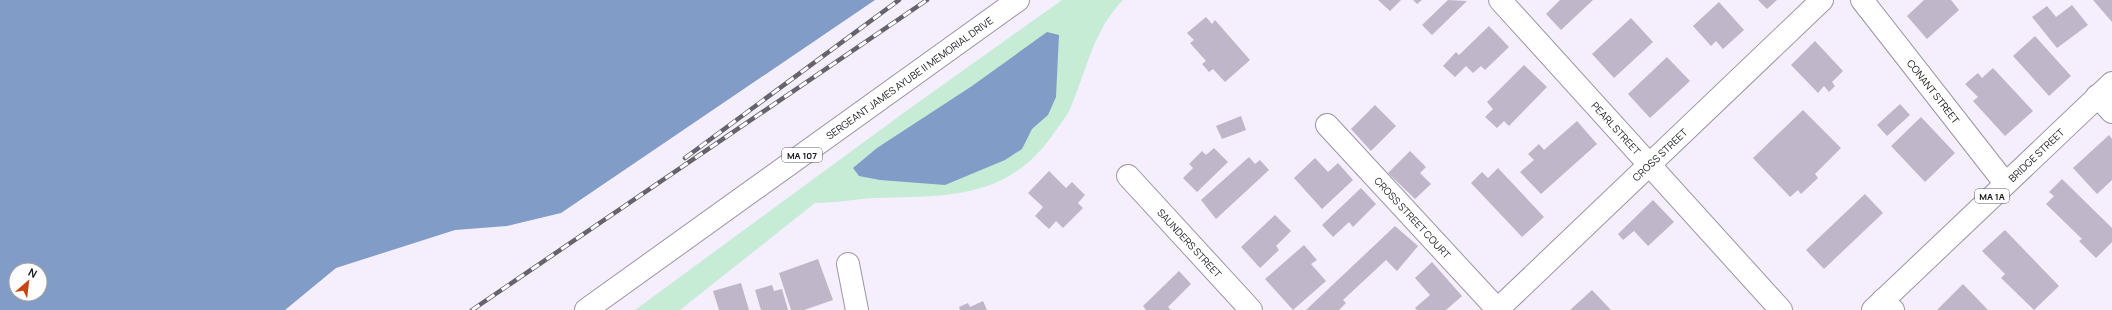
<svg xmlns="http://www.w3.org/2000/svg" width="2112" height="310" viewBox="0 0 2112 310" font-family="Manrope,sans-serif">
	<style>
		.green { fill: #c6ecd6 }
		.water { fill: #819cc7; fill-rule: evenodd }
		.building { fill: #bfb7c9 }
		.lines { fill: none; stroke-linecap: round; stroke-linejoin: round }
		.minor-casing { stroke: #9c95a6; stroke-width: 24 }
		.major-casing { stroke: #9c95a6; stroke-width: 24 }
		.highway-casing { stroke: #9c95a6; stroke-width: 24 }
		.minor { stroke: #fff; stroke-width: 22 }
		.major { stroke: #fff; stroke-width: 22 }
		.highway { stroke: #fff; stroke-width: 22 }
		.rail-casing { stroke: #66636c; stroke-width: 4.5 }
		.rail { stroke: #fefefe; stroke-width: 3; stroke-dasharray: 9; stroke-linecap: butt }
		.labels { text-anchor: middle; dominant-baseline: central; stroke-width: 4; stroke-linejoin: round; paint-order: stroke }
		.shield { fill: #fefefe; stroke: #5e5d61; stroke-width: 1 }
		.shield-label { font-size: 9px; font-weight: bold; fill: #1a181e }
		.street-label { font-size: 10px; fill: #1a181e; stroke: #fefefe }
	</style>
	<rect width="100%" height="100%" fill="#f4eefd"/>
	<path class="green" d="M1062 0H1123C1092 32 1087 71 1069 111 1065 118 1059 126 1054 133 1008 200 947 196 875 198 855 199 835 203 815 203L680 310H635L909 109Z"/>
	<path class="water" d="M0 0H875L561 213 507 226 455 230 336 268 285 310H0ZM16 270H40V294H16Z
		M1047 32 1059 35 1056 97 1048 115 1032 129 1022 149 1005 160 945 185 880 180 859 176 853 168 877 148 972 86Z"/>
	<path class="building" d="M1378 0H1401L1390 11Z
		M1413 0H1422L1417 4Z
		M1448 0 1467 1 1432 35 1422 25Z
		M1560 0H1593L1561 30 1546 14Z
		M1758 0H1777L1767 9Z
		M1924 0H1951L1959 10 1927 39 1907 16Z
		M2093 0H2112V22Z
		M1719 2 1744 30 1723 49 1716 41 1711 46 1693 26Z
		M2072 5 2088 25 2057 48 2032 17 2047 6 2056 17Z
		M1206 17 1212 24 1215 20 1250 60 1225 82 1213 69 1209 72 1202 64 1206 61 1190 43 1194 40 1187 33Z
		M1631 18 1653 42 1614 78 1592 54Z
		M1489 26 1509 47 1485 70 1481 66 1473 73 1466 66 1455 77 1443 66 1456 52 1459 55Z
		M2035 36 2071 76 2049 96 2013 56Z
		M1815 41 1843 71 1832 82 1835 86 1829 92 1824 86 1818 93 1791 65Z
		M1667 57 1690 81 1650 118 1628 94Z
		M1524 65 1547 87 1509 126 1504 121 1497 128 1485 117 1493 109 1487 102Z
		M1993 68 2033 111 2005 136 1973 101 1978 97 1965 84 1978 73 1982 78Z
		M1900 104 1910 115 1887 136 1877 125Z
		M1375 105 1396 126 1371 151 1351 129Z
		M1803 110 1841 148 1815 174 1818 178 1801 194 1798 190 1790 197 1753 158Z
		M1241 116 1246 130 1222 139 1216 126Z
		M1921 117 1955 153 1925 182 1891 146Z
		M1577 121 1597 144 1541 194 1520 172 1534 160 1528 154 1539 144 1544 150Z
		M2109 135 2112 139V180L2097 194 2073 168Z
		M1214 148 1228 162 1197 192 1183 178 1193 168 1189 164 1202 151 1206 155Z
		M1410 151 1426 167 1420 173 1431 184 1415 199 1388 173Z
		M1249 157 1255 164 1260 160 1269 170 1216 219 1201 200Z
		M1315 158 1328 172 1338 163 1353 180 1322 209 1294 178Z
		M1498 168 1544 217 1522 237 1471 183 1482 172 1488 178Z
		M1049 171 1066 188 1072 182 1085 195 1078 203 1083 208 1063 228 1056 221 1049 229 1035 216 1043 207 1028 193Z
		M2062 179 2112 228V242L2096 258 2079 241 2082 239 2046 204 2054 196 2049 192Z
		M1361 188 1376 204 1353 227 1349 222 1333 237 1322 225Z
		M1865 194 1883 213 1824 269 1806 250Z
		M1653 200 1674 222 1648 246 1634 231 1623 240 1618 234Z
		M1275 215 1291 231 1276 246 1279 250 1260 268 1241 247Z
		M1395 226 1418 246 1397 271 1386 260 1343 300 1346 303 1339 310H1306Z
		M2005 230 2059 286 2034 310 2001 278 2005 274 1982 251Z
		M1304 245 1317 260 1311 264 1326 281 1293 310 1265 279Z
		M818 259 833 300 804 310H791L779 273Z
		M1432 262 1462 296 1446 310H1417L1415 308 1430 295 1415 278Z
		M1179 271 1191 284 1168 307 1171 310H1146L1143 306Z
		M741 283 749 310H719L713 291Z
		M1963 284 1988 310H1937Z
		M772 285 774 291 782 289 788 310H761L755 290Z
		M1592 290 1611 310H1570Z
		M983 301 987 310H960L959 307 968 303 970 307Z"/>
	<g class="lines">
		<g class="minor-casing">
			<g id="minor">
				<path id="s1" d="M1500 0 1781 310"/>
				<path id="s2" d="M1862 0 2005 183"/>
				<path d="M2097 96 2112 112"/>
				<path id="s3" d="M1327 125 1498 310"/>
				<path id="s4" d="M1128 176 1251 310"/>
				<path d="M848 264 857 310"/>
				<path d="M1883 300 1893 310"/>
				<path id="s5" d="M1497 310 1822 0"/>
			</g>
		</g>
		<g class="major-casing">
			<g id="major">
				<path id="s6" d="M586 310 1018 0"/>
			</g>
		</g>
		<g class="highway-casing">
			<g id="highway">
				<path id="s7" d="M1873 310 2112 83"/>
			</g>
		</g>
		<use href="#minor" class="minor"/>
		<use href="#major" class="major"/>
		<use href="#highway" class="highway"/>
		<g class="rail-casing">
			<path id="rail" d="M685 158 899 0
				M472 310 927 0"/>
		</g>
		<use href="#rail" class="rail"/>
	</g>
	<g class="labels">
		<g class="shield">
			<rect x="782" y="148" width="40" height="14" rx="3"/>
			<rect x="1975" y="189" width="34" height="14" rx="3"/>
		</g>
		<g class="shield-label">
			<text x="802" y="155">MA 107</text>
			<text x="1992" y="196">MA 1A</text>
		</g>
		<g class="street-label">
			<text stroke="none"><textPath href="#s6" startOffset="398">SERGEANT JAMES AYUBE II MEMORIAL DRIVE</textPath></text>
			<text stroke="none"><textPath href="#s2" startOffset="116">CONANT STREET</textPath></text>
			<text stroke="none"><textPath href="#s1" startOffset="173">PEARL STREET</textPath></text>
			<text stroke="none"><textPath href="#s5" startOffset="225">CROSS STREET</textPath></text>
			<text stroke="none"><textPath href="#s7" startOffset="225">BRIDGE STREET</textPath></text>
			<text stroke="none"><textPath href="#s3" startOffset="126">CROSS STREET COURT</textPath></text>
			<text stroke="none"><textPath href="#s4" startOffset="91">SAUNDERS STREET</textPath></text>
		</g>
	</g>
	<g transform="translate(28 282) rotate(28)"><circle r="19" fill="#fefefe" stroke="#a3a2a4"/>
	<path d="M0-3L7 15L0 10L-7 15Z" fill="#cb4314"/>
	<text y="-6" font-size="11" font-weight="bold" text-anchor="middle" fill="#1a181e">N</text>
	</g>
</svg>
